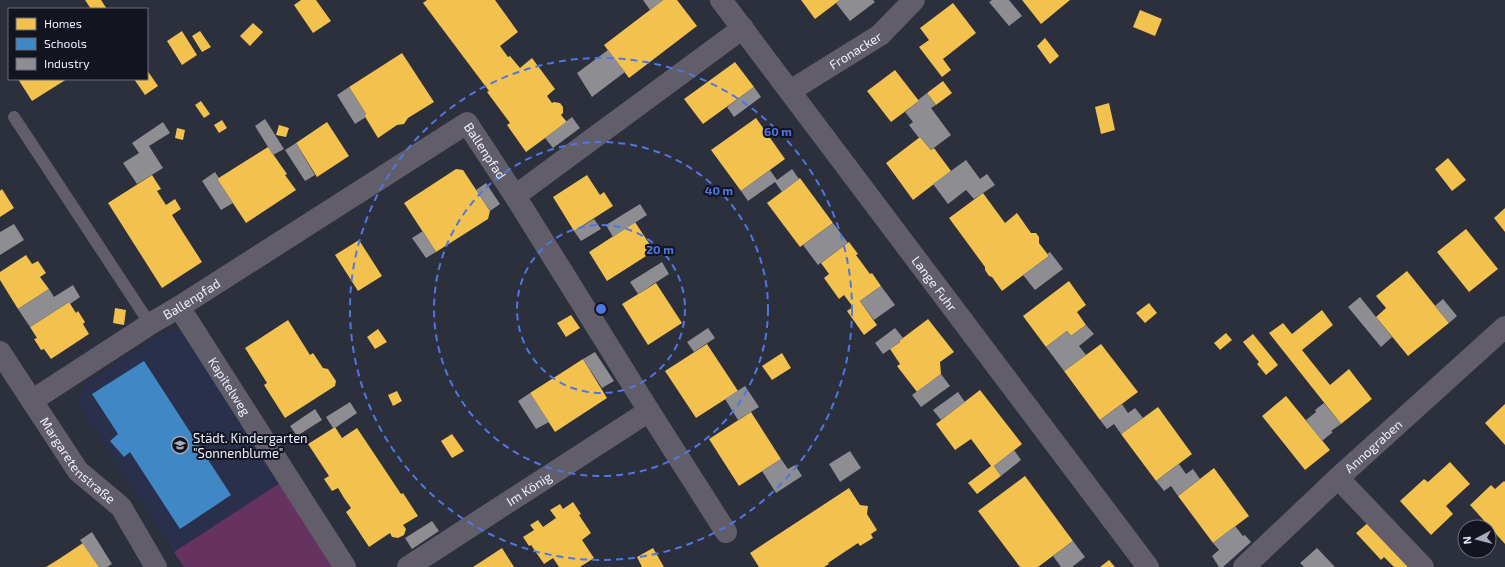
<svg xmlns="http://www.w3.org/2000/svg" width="1505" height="567" viewBox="0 0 1505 567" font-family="'Exo 2',sans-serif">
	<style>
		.built { fill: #2a304b }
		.green { fill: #66325f }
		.homes { fill: #f2c14e }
		.schools { fill: #3f88c5 }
		.industry { fill: #8d8d92 }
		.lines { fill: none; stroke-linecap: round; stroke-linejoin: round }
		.lane { stroke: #625e69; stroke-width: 12 }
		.street { stroke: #625e69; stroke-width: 22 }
		.ring { fill: none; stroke: #5076e2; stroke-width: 2; stroke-dasharray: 7 5 }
		.labels { text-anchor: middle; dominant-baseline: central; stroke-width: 4; stroke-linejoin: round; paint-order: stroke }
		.street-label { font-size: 13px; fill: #ebefff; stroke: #12141f }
		.poi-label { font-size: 13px; fill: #ebefff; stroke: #12141f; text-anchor: start }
		.centre { fill: #5076e2; stroke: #12141f; stroke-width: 2 }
		.ring-label { font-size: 12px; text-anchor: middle; font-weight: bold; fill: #5076e2; stroke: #12141f; stroke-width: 4; stroke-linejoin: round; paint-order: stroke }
	</style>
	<rect width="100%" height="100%" fill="#2c2f3c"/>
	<path class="built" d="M177 329 182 332 280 483 174 552 81 408 80 396 84 387 92 379 167 330Z"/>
	<path class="green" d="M280 483 336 567H184L174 552Z"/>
	<path class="homes" d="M85 0H101L107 9H91Z
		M301 0H316L331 21 313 33 294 5Z
		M427 0H495L518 32 500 46 508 57 510 56 520 68 532 58 555 89 547 96 552 103 554 102 560 103 563 107V113L561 115 567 122 526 152 507 125 510 123 487 92 489 91 423 3Z
		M663 0H677L697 26 629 78 604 45Z
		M801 0H840L815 19Z
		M1022 0H1070L1041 24Z
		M953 3 976 33 943 59 951 70 942 77 919 47 929 40 920 28Z
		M1140 10 1162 19 1155 36 1133 27Z
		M253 23 263 32 250 46 240 36Z
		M182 31 197 55 182 65 167 41Z
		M200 31 211 47 202 52 192 36Z
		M1045 38 1059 56 1050 64 1037 46Z
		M402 53 434 102 408 118 404 124 397 125 378 138 364 115 366 114 349 87Z
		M735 62 754 87 703 124 684 99Z
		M147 70 158 86 145 95 134 79H147Z
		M895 70 919 101 891 122 867 91Z
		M18 79H67L32 101Z
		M943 81 952 93 936 105 927 93Z
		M201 101 210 114 204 118 195 105Z
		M1109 103 1115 130 1101 134 1095 107Z
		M756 118 785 159 741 191 711 150Z
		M222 120 227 128 219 133 214 125Z
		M327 122 349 156 317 177 296 143Z
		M279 125 289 128 286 137 276 135Z
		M177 128 185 130 183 140 175 138Z
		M920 137 931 150 934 148 951 171 913 200 886 163Z
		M268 147 287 174 285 175 296 190 246 223 217 179Z
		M1448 158 1466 180 1452 191 1435 169Z
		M456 169 463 170 490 211 488 219 436 252 404 203Z
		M152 175 161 189 157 191 166 205 175 199 181 209 172 215 202 262 162 288 108 203Z
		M587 175 600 195 604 192 613 206 574 231 553 197Z
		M800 178 833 223 800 247 767 203Z
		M2 189 14 208 0 217V191Z
		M983 193 1005 223 1017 213 1031 233H1036L1039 237V243L1049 256 1002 291 992 277 989 276 985 270V267L949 218Z
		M1505 208V232L1494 218Z
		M635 222 654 251 607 281 589 252Z
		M1466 229 1498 269 1469 292 1437 252Z
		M359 240 382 276 358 291 335 255Z
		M849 242 858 254 856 255 870 274 872 273 881 286 860 301 877 325 864 335 847 311 853 307 844 295 839 299 824 278 829 274 821 263Z
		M26 255 32 264 38 261 46 273 40 277 49 289 18 309 0 280V272Z
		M1407 271 1449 323 1408 356 1376 317 1386 308 1376 296Z
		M1069 281 1086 305 1077 312 1086 325 1071 336 1067 331 1046 347 1023 316Z
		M656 283 682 323 648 345 622 304Z
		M69 302 76 313 78 311 85 322 83 324 89 334 51 359 44 349 41 350 34 339 37 338 30 327Z
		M1149 303 1157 313 1145 323 1136 313Z
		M115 308 126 310 124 325 113 323Z
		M1322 310 1333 325 1302 350 1330 385 1349 369 1372 399 1341 424 1269 333 1283 323 1292 334Z
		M571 315 580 328 566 337 557 323Z
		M928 319 954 352 940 362 941 374 917 392 897 366 900 364 890 349 900 342 899 341Z
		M288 320 310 355 313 353 323 368 328 369 336 381 335 386 285 418 264 385 267 383 245 348Z
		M378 329 387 342 375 349 367 337Z
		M1226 333 1232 340 1220 350 1214 343Z
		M1253 334 1278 365 1266 375 1257 364 1259 362 1243 342Z
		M707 344 738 391 696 418 665 371Z
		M1101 344 1138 392 1100 420 1064 371Z
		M782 353 791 368 772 380 762 366Z
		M583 359 607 398 555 432 530 393Z
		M980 390 1022 444 994 466 1001 476 977 494 968 483 991 466 971 439 955 450 936 424Z
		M397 391 402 401 393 406 388 395Z
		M1286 396 1330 450 1305 470 1262 416Z
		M1505 404V445L1485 423Z
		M1158 407 1192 454 1156 481 1121 434Z
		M751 412 781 459 739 486 709 439Z
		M335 427 342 438 357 428 401 494 403 493 418 516 403 525 406 529 404 535 398 538 392 537 390 533 369 547 346 512 351 508 344 498 338 488 332 491 324 479 329 476 308 444Z
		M452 434 464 451 452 458 441 441Z
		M1450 462 1470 484 1446 506 1453 514 1431 535 1400 501 1424 479 1428 482Z
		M1214 468 1249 516 1213 543 1178 496Z
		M1025 476 1073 541 1038 567H1020L978 511Z
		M1504 481 1505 482V544L1470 505 1491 485 1495 489Z
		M849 488 860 505 868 506 867 514 877 530 871 534 873 538 860 546 858 543 828 563 829 564 824 567H759L750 553Z
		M573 502 581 514 579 515 591 533 582 540 594 558 580 567H559L553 558 544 564 531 545 529 546 523 537 534 530 530 525 538 520 543 527 556 518 550 510 560 504 563 509Z
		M1369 522 1410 567H1394L1384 557 1381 560 1356 533Z
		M83 543 99 567H46L59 559Z
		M502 548 514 567H473Z
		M653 548 664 567H642L637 557Z
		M1109 560 1115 567H1100Z"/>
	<path class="schools" d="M144 361 231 495 180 529 130 452 124 457 110 441 118 434 92 394Z"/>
	<path class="industry" d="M643 0H663L650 10Z
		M840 0H873L875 2 850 21 836 3Z
		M992 0H1009L1022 16 1009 26 989 2Z
		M608 50 625 72 592 97 577 73Z
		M349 87 366 114 364 115 366 117 355 124 337 95Z
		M754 87 761 97 734 117 727 107Z
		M927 93 936 105 931 108 951 135 931 150 920 137 919 138 909 125 913 122 905 112 919 101 918 100Z
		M572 117 580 128 553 148 545 138Z
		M265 119 284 149 273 155 255 126Z
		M163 122 170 133 149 146 163 168 137 184 123 163 139 153 132 143Z
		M296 143 315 175 305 181 285 150Z
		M966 160 980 179 987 174 995 185 974 199 966 190 948 204 933 184Z
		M792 169 799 179 782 192 775 182 748 201 741 191 770 170 777 180Z
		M215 172 219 178 217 179 233 203 221 210 202 181Z
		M486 183 500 204 490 211 476 190Z
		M640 204 647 215 613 237 606 225Z
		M594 219 601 229 581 241 574 231Z
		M833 223 848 243 818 265 803 245Z
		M14 224 24 240 0 255V232Z
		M423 231 436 252 426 258 412 238Z
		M1050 252 1063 269 1035 290 1023 275 1049 256 1047 254Z
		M662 262 669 274 638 294 630 282Z
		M73 285 80 297 70 304 69 302 30 327 18 309 49 289 54 297Z
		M881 286 895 305 874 320 860 301Z
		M1360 297 1392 337 1381 347 1348 307Z
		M1443 299 1457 316 1449 323 1435 306Z
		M1086 325 1094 334 1079 346 1086 355 1064 371 1046 347 1067 331 1071 336Z
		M708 328 715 338 694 352 687 342Z
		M895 328 903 338 899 341 900 342 883 354 875 343Z
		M595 352 614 381 602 388 583 359Z
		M941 374 950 386 921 407 912 395Z
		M745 386 759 407 738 420 725 399Z
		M958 392 965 402 941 420 933 410Z
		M530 393 549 422 536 429 518 401Z
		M350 402 357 413 335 428H333L326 417Z
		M1324 403 1341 424 1331 431 1333 432 1322 441 1306 420 1316 412 1315 410Z
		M1122 404 1128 413 1135 408 1143 418 1121 434 1114 424 1107 429 1100 420Z
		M315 409 322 420 297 436 290 426Z
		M1014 450 1021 460 1001 476 994 466Z
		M850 451 861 468 840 482 829 464Z
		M781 459 788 469 795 465 802 476 776 493 762 471Z
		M1179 464 1186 474 1193 469 1200 479 1178 496 1171 486 1164 491 1156 481Z
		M432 521 439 531 412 549 405 538Z
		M1235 526 1243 536 1245 535 1251 542 1223 567H1219L1212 556 1219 550 1213 543Z
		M92 532 112 564 107 567H99L80 540Z
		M1073 541 1085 557 1072 567H1061L1053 556Z
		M1317 548 1335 567H1304L1300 563Z"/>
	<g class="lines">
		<path class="lane" d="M14 117 150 324"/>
		<g class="street">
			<path id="s1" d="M721 0 1148 567"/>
			<path id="s2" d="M790 91 880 35 914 0"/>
			<path d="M515 196 649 411 726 532"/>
			<path id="s3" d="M179 307 345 567"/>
			<path id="s4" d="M0 352 78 471 121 507 156 567"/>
			<path id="s5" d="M33 400 150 324 179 307 467 123 515 196 743 28"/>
			<path d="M1338 478 1423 567"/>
			<path id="s6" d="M408 567 649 411"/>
			<path id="s7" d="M1244 567 1338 478 1505 327"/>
		</g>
	</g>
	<g class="ring">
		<circle cx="601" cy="309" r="84"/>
		<circle cx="601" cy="309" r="167"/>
		<circle cx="601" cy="309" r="251"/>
	</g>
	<defs>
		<g id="school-ring" transform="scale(0.9)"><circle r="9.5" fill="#12141f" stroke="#a8acbb" stroke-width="1.5"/><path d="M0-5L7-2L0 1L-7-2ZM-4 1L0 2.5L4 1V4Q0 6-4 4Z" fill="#a8acbb"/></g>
	</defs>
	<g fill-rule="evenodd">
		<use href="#school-ring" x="180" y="445"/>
	</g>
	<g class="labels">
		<g class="street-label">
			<text stroke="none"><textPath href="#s2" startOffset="77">Fronacker</textPath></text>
			<text stroke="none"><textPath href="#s5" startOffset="548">Ballenpfad</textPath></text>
			<text stroke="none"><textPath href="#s1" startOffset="355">Lange Fuhr</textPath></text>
			<text stroke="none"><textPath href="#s5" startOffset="188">Ballenpfad</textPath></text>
			<text stroke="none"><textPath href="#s3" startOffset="94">Kapitelweg</textPath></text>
			<text stroke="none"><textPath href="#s7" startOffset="177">Annograben</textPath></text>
			<text stroke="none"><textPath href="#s4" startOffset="134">Margaretenstraße</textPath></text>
			<text stroke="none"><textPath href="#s6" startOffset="144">Im König</textPath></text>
		</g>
		<g class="poi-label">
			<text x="193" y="438">Städt. Kindergarten<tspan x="193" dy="15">"Sonnenblume"</tspan></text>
		</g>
	</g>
	<circle cx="601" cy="309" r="6" class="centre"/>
	<g class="ring-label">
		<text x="778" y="136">60 m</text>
		<text x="719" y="195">40 m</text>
		<text x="660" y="254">20 m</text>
	</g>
	<rect x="8" y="8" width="140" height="72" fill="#12141f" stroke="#696c79"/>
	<rect x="16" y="18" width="20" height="12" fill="#f2c14e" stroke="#696c79"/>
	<text x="44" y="28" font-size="12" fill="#ebefff">Homes</text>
	<rect x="16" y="38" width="20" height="12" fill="#3f88c5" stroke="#696c79"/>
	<text x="44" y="48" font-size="12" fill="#ebefff">Schools</text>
	<rect x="16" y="58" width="20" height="12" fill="#8d8d92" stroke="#696c79"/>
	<text x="44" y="68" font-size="12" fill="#ebefff">Industry</text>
	<g transform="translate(1477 539) rotate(263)"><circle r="19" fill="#12141f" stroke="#696c79"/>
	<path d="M0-3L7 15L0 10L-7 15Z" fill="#a8acbb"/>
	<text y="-6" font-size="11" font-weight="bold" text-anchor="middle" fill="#ebefff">N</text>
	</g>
</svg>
